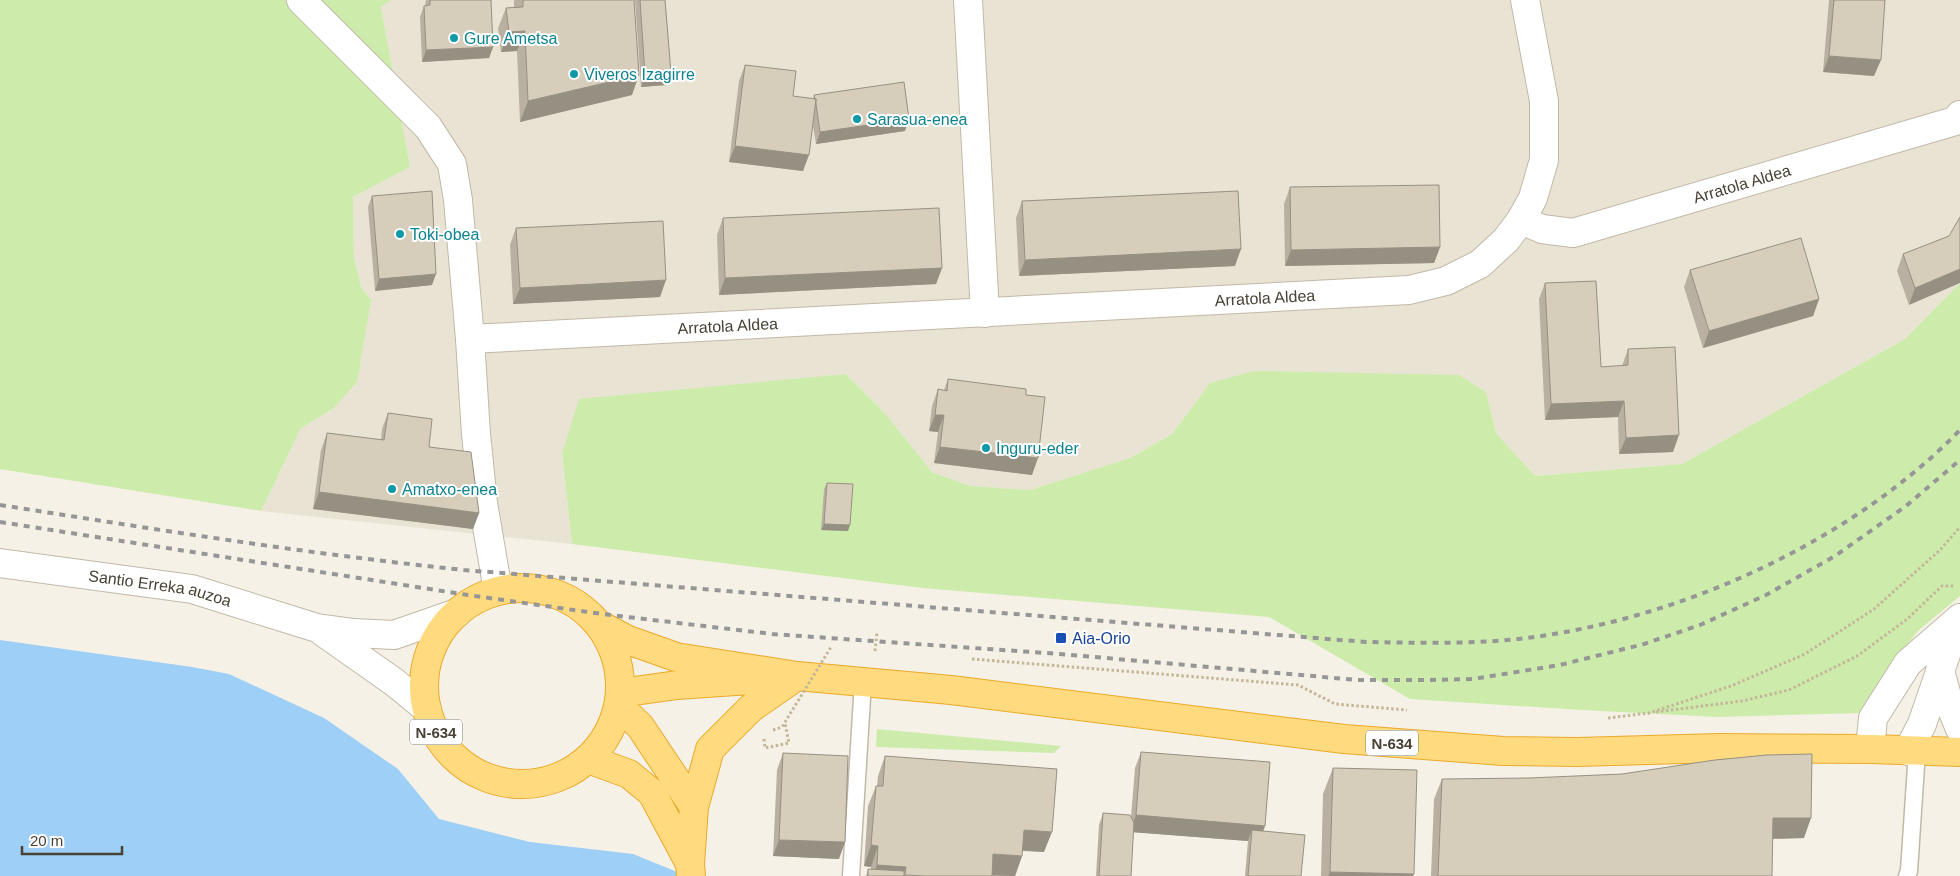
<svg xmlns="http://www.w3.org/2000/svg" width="1960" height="876" viewBox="0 0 1960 876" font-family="Arial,sans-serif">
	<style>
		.residential { fill: #e9e3d4 }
		.green { fill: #cdecac }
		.water { fill: #9ecff6 }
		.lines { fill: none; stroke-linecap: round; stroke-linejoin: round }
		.service-casing { stroke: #c1b9a8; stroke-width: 19 }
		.minor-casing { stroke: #c1b9a8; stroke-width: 30 }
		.tertiary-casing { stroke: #c1b9a8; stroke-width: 30 }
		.trunk-casing { stroke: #eaaa2b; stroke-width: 30 }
		.path { stroke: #c4b698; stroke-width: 3; stroke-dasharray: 2.5 2.5; stroke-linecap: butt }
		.service { stroke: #fff; stroke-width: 16 }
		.minor { stroke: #fff; stroke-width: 28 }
		.tertiary { stroke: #fff; stroke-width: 28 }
		.trunk { stroke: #ffda7e; stroke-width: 28 }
		.rail { stroke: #969696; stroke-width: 4; stroke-dasharray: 6 6; stroke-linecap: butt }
		.path-bridge { stroke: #c4b698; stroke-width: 3; stroke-dasharray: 2.5 2.5; stroke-linecap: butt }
		.wall { fill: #b9b0a1 }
		.shaded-wall { fill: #969083 }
		.building { fill: #d7cdbb; stroke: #969083 }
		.culture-dot { fill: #0f9aa8; stroke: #fff; stroke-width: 2 }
		.transit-dot { fill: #1a4fb4; stroke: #fff; stroke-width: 2 }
		.labels { text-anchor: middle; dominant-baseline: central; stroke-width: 4; stroke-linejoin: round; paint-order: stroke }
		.shield { fill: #fff; stroke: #7f7a72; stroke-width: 1 }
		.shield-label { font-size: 15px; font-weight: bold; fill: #484135 }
		.culture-label { font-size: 16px; fill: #0d838f; stroke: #fff; text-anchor: start }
		.street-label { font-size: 16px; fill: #484135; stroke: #fff }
		.transit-label { font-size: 16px; fill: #164399; stroke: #fff; text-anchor: start }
	</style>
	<rect width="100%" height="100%" fill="#f5f1e6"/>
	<path class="residential" d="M391 0H1960V283L1905 339 1682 464 1535 476 1496 433 1486 392 1210 383 1172 434 1130 458 1030 490 970 486 932 472 883 411 846 374 562 453 572 544 261 511 301 428 334 408 371 300 361 287 354 257 353 197 410 167 381 7Z"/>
	<path class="green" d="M0 0H391L381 7 410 167 353 197 354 257 361 287 371 300 357 382 334 408 301 428 261 511 0 469Z
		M1960 283V596L1919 630 1891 664 1862 713 1717 717 1582 710 1410 699 1269 617 922 588 572 544 562 453 579 399 846 374 883 411 932 472 970 486 1030 490 1130 458 1172 434 1210 383 1254 371 1459 375 1486 392 1496 433 1535 476 1682 464 1905 339Z
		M877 729 1061 746 1054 753 876 747Z"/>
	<path class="water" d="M0 640 192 667 229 674 324 718 398 769 439 819 530 842 633 854 687 876H0Z"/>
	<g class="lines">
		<g class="service-casing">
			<path id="service" d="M851 876 863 682
				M1907 876 1909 871 1917 751"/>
		</g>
		<g class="minor-casing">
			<g id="minor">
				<path d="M968 0 985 313"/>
				<path id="s1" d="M1521 220 1542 229 1573 233 1955 121 1960 115"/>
				<path id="s2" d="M470 339 1409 290 1446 281 1480 264 1506 240 1521 220 1533 198 1544 160V101L1525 0"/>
				<path id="s3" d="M0 563 192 589 317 628 354 633 394 635 457 613"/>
				<path d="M323 632 394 682 427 709"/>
			</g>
		</g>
		<g class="tertiary-casing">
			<path id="tertiary" d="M301 0 428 127 452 164 458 200 470 339 476 434 483 503 498 591
				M1940 670 1948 700 1960 729
				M1870 749 1873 718 1908 663 1960 618
				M1908 751 1922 724 1957 622"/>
		</g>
		<g class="trunk-casing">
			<path id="trunk" d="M424 686a98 98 0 1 1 196 0a98 98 0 1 1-196 0Z
				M598 624 628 640 676 657 797 676 951 690 1344 739 1503 751 1577 752 1720 748 1870 749 1960 752
				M620 693 677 685 750 680
				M619 706 640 726 694 807
				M588 759 629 774 652 793 690 864
				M691 876 690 864 694 807 710 749 751 708 797 676"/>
		</g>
		<path class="path" d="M875 651 877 632
			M972 659 1298 685 1335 704 1407 710
			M1656 712 1742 701 1789 690 1857 656 1906 620 1942 586H1954
			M1608 718 1649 713 1731 686 1805 654 1874 609 1939 551 1960 527
			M764 739 765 748 789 743 785 723"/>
		<use href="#service" class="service"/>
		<use href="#minor" class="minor"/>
		<use href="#tertiary" class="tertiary"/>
		<use href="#trunk" class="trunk"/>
		<path class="rail" d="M0 505C154 529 308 554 464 570L1366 642C1429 643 1492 645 1554 634 1699 610 1857 536 1960 430
			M0 522 468 595 602 614 772 634 1060 654 1358 680H1428L1473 679 1560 665 1644 644 1700 625 1766 595 1835 556 1906 506 1960 460"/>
		<path class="path-bridge" d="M773 730 782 727 831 647"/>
	</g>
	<path class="wall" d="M426 0H491L493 47 489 58 422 62 420 17 424 6H425Z
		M514 0H634L632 95 520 122 517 51 501 52 498 28 506 8 514 7Z
		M635 0H665L671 73 666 85 641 87Z
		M1829 0H1885L1874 76 1823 72Z
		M745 65 793 96 813 99 814 95 905 131 816 144 813 126 803 171 729 162 739 81Z
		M1290 187 1440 247 1434 263 1285 266 1284 204Z
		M372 196 432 285 375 291 368 207Z
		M1022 201 1235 266 1019 276 1016 218Z
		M723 218 942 268 936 284 719 295 717 235Z
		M516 228 660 297 513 304 510 245Z
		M1949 236 1909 305 1897 271 1903 254Z
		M1690 270 1819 299 1813 316 1703 348 1684 287Z
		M1545 283 1601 367 1622 366 1628 349 1673 452 1619 454 1618 417 1545 420 1539 299Z
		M948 379 1026 395 1032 475 934 463 938 432 929 431 932 406 938 389 944 390Z
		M388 413 429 447 479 513 473 529 313 509 321 450 327 433 381 440 382 429Z
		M827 483 848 531 821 530 824 489Z
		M1141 752 1265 826 1263 831 1301 876H1245L1248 841 1133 832 1131 876H1096L1099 825 1103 813 1131 817 1135 768Z
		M783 753 839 859 773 856 777 770Z
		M885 756 1044 852 1022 851V856L1015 876H866L868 869H871V867L864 866 868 806 876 786H877L878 776Z
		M1333 768 1413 876H1321L1323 794Z
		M1442 779 1804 838 1772 839V876H1431L1434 799Z"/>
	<path class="shaded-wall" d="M525 31 517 51 501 52 509 32Z
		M493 47 489 58 422 62 426 50Z
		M1829 56 1881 60 1874 76 1823 72Z
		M671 73 666 85 641 87 645 75Z
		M639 75 632 95 520 122 528 101Z
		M909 119 905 131 816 144 820 132Z
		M735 146 809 155 803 171 729 162Z
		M1440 247 1434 263 1285 266 1291 250Z
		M1241 249 1235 266 1019 276 1025 260Z
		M942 268 936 284 719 295 725 278Z
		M1960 269V283L1909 305 1915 288Z
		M436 274 432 285 375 291 379 279Z
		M666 280 660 297 513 304 520 288Z
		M1819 299 1813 316 1703 348 1709 331Z
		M1624 401 1618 417 1545 420 1551 404Z
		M935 415H944L938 432 929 431Z
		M1679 435 1673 452 1619 454 1626 438Z
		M940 447 1038 458 1032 475 934 463Z
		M319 492 479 513 473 529 313 509Z
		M824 524 850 525 848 531 821 530Z
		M1136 815 1265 826 1259 842 1252 830 1248 841 1130 832Z
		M1773 818H1811L1804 838 1765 839Z
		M1024 830 1052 832 1044 852 1017 850Z
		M779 840 845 842 839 859 773 856Z
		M871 845 878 846 871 867 864 866Z
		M993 854 1022 856 1015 876 986 875Z
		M877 865 906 867 902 876H873Z
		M1330 872 1414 874 1413 876H1328Z"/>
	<path class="building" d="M430 0H491L493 47 426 50 424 6 430 5Z
		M523 0H634L639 75 528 101 525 31 509 32 506 8 523 7Z
		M640 0H665L671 73 645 75Z
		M1834 0H1885L1881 60 1829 56Z
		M745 65 796 71 793 96 816 99 809 155 735 146Z
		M904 82 909 119 820 132 816 104V99H815L814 95Z
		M1439 185 1440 247 1291 250 1290 187Z
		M432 191 436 274 379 279 372 196Z
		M1238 191 1241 249 1025 260 1022 201Z
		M939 208 942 268 725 278 723 218Z
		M1960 217V269L1915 288 1903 254 1949 236Z
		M663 221 666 280 520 288 516 228Z
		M1801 238 1819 299 1709 331 1690 270Z
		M1596 281 1601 367 1628 365V349L1675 347 1679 435 1626 438 1624 401 1551 404 1545 283Z
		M948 379 1026 389V395L1045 397 1038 458 940 447 944 415H935L938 389 947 391Z
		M388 413 432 419 429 447 471 452 479 513 319 492 327 433 384 440Z
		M827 483 853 484 850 525 824 524Z
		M1141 752 1270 762 1265 826 1136 815Z
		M783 753 848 756 845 842 779 840Z
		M1812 754 1811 818H1773L1772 876H1438L1442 779 1529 778 1622 774 1715 760 1767 755Z
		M885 756 1057 769 1052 832 1024 830 1022 856 993 854 992 876H924L905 875 906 867 877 865 878 846 871 845 876 786H883Z
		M1333 768 1417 770 1414 874 1330 872Z
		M1103 813 1130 815 1134 823 1131 876H1099Z
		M1252 830 1305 835 1301 876H1248Z
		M868 869 904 871V876H868Z"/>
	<g class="culture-dot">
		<circle cx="454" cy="38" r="5"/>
		<circle cx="574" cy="74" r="5"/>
		<circle cx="857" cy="119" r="5"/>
		<circle cx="400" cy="234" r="5"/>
		<circle cx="986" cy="448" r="5"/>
		<circle cx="392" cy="489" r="5"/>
	</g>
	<rect class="transit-dot" x="1055" y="632" width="12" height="12" rx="2.5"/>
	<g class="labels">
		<g class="shield">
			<rect x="410" y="719.5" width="52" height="25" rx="4"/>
			<rect x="1366" y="730.5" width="52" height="25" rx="4"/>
		</g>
		<g class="shield-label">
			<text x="436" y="732">N-634</text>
			<text x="1392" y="743">N-634</text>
		</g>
		<g class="culture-label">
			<text x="464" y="38">Gure Ametsa</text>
			<text x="584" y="74">Viveros Izagirre</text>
			<text x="867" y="119">Sarasua-enea</text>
			<text x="410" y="234">Toki-obea</text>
			<text x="996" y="448">Inguru-eder</text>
			<text x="402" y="489">Amatxo-enea</text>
		</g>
		<g class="street-label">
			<text stroke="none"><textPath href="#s1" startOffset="230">Arratola Aldea</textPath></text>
			<text stroke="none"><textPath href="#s2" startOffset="796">Arratola Aldea</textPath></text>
			<text stroke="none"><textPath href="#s2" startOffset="258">Arratola Aldea</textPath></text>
			<text stroke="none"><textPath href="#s3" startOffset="162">Santio Erreka auzoa</textPath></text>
		</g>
		<g class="transit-label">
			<text x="1072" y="638">Aia-Orio</text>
		</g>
	</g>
	<path d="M22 846v8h100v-8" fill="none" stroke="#484135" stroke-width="2.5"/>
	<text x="30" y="846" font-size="15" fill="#484135" stroke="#ffffff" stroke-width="4" paint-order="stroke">20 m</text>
</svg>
